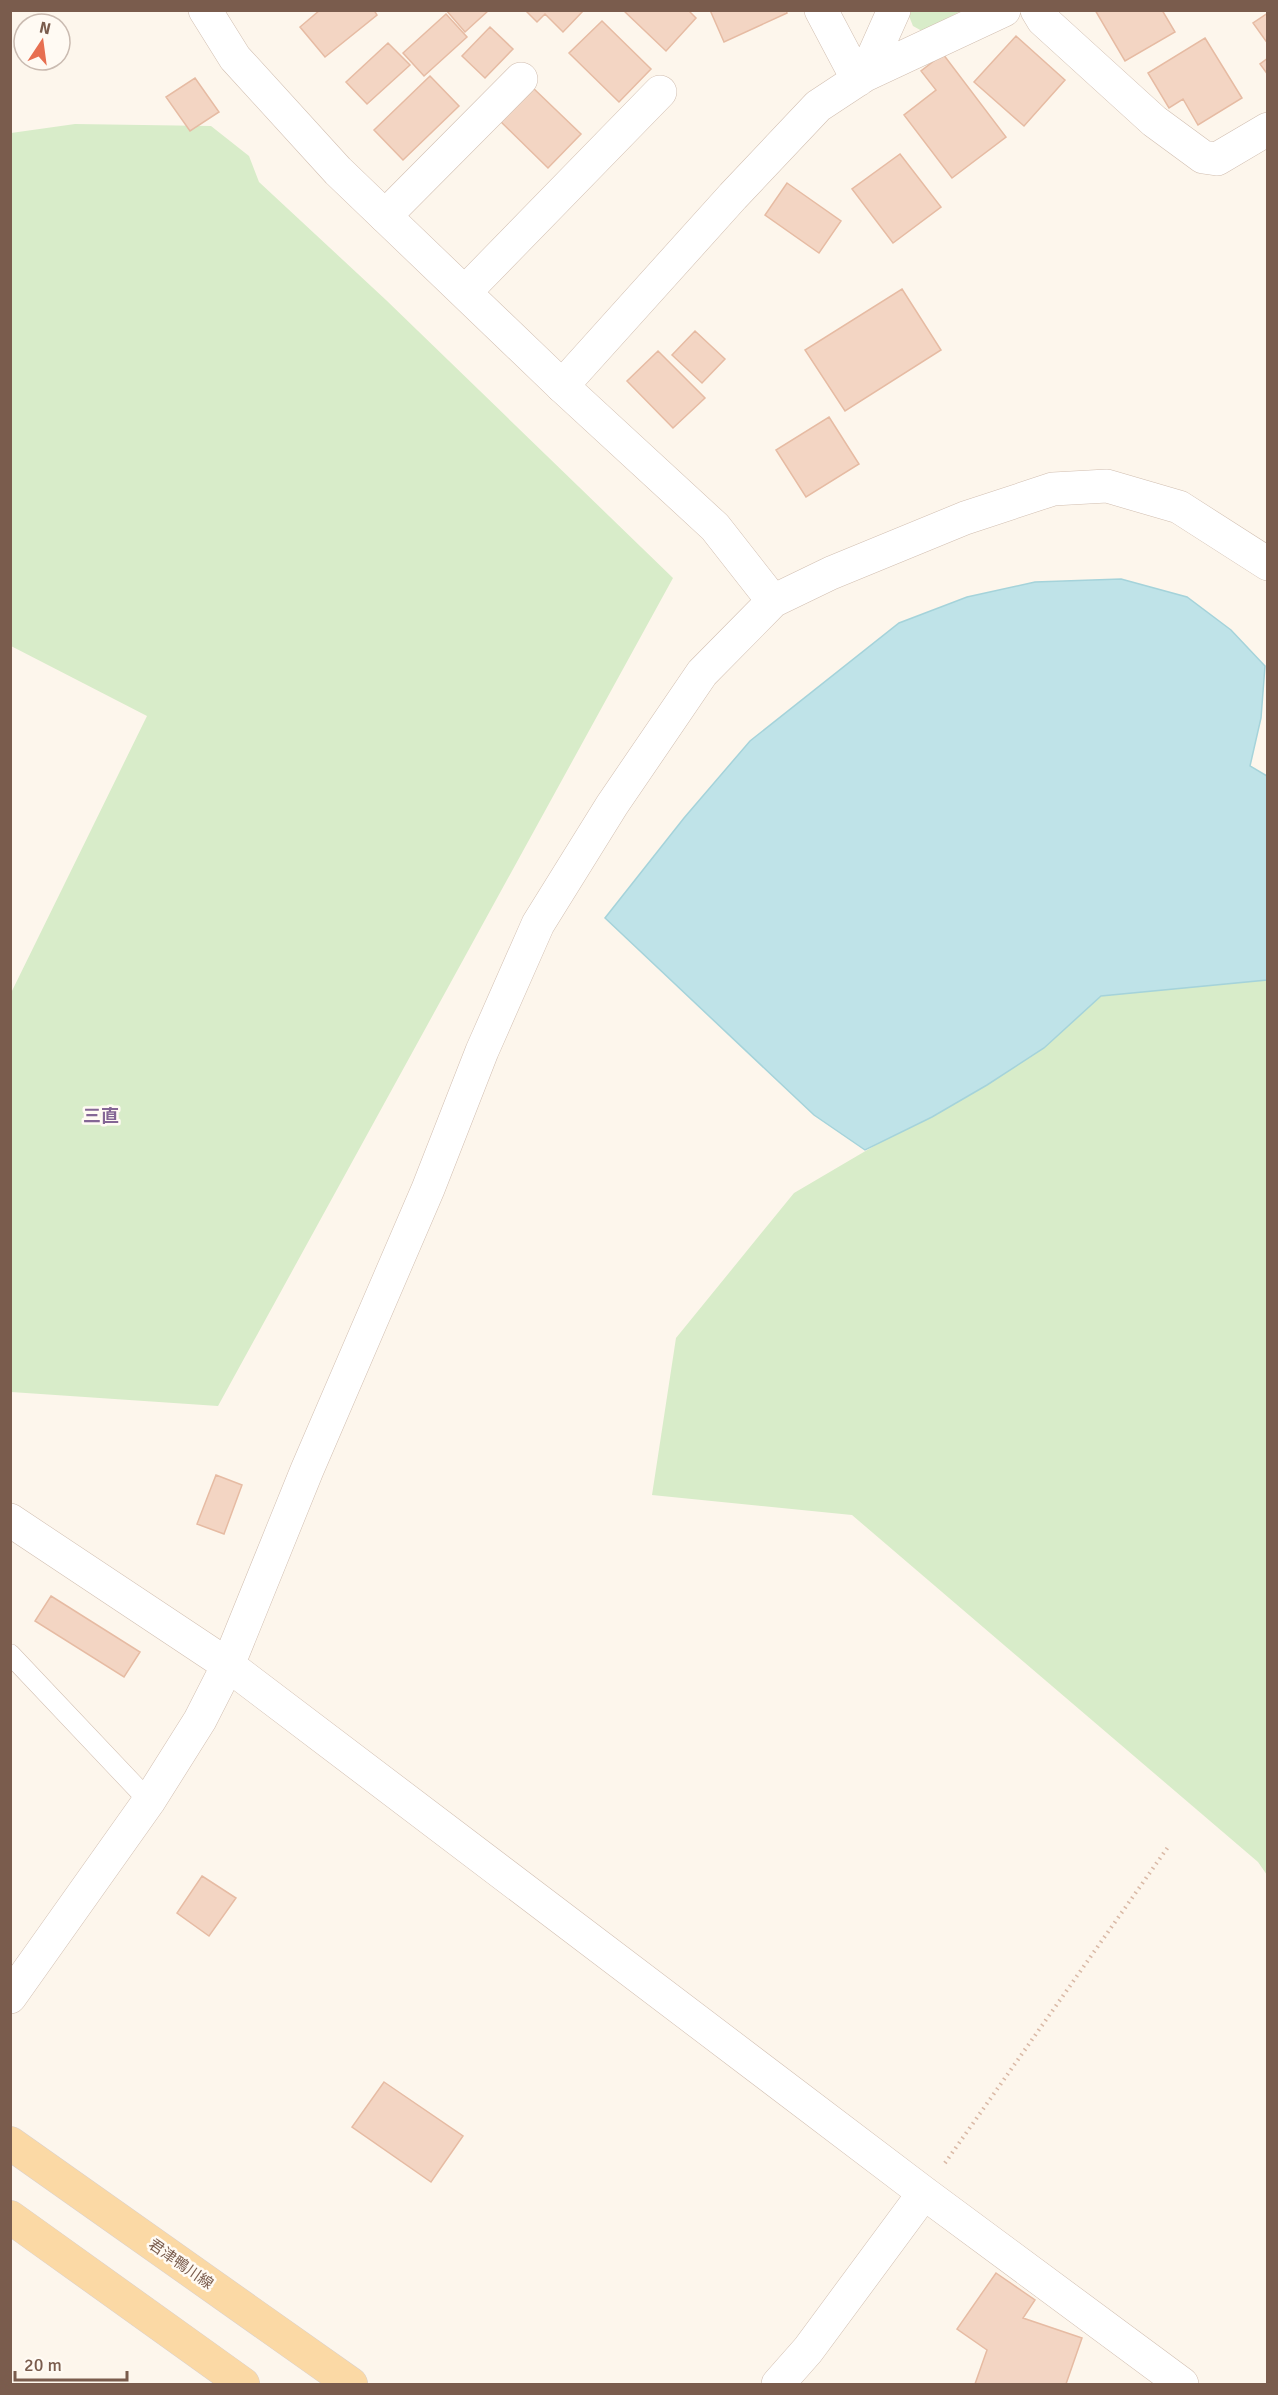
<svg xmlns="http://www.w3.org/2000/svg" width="1278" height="2395" viewBox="0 0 1278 2395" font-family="Signika,'Noto Sans JP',sans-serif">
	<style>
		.green { fill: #d8ecc9 }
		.water { fill: #bfe3e8; stroke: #a5d3da; stroke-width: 1.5 }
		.building { fill: #f3d5c3; stroke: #e6bba3; stroke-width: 1.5 }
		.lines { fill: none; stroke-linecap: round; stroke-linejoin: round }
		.service-casing { stroke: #d1beb0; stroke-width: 21 }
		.minor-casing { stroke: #d1beb0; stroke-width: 34 }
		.tertiary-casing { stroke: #d1beb0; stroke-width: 34 }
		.primary-casing { stroke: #dad1cd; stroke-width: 34 }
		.path { stroke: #d9b8a5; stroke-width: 4; stroke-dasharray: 1.5 4.5; stroke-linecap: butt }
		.service { stroke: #fff; stroke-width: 20 }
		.minor { stroke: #fff; stroke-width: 33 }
		.tertiary { stroke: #fff; stroke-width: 33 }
		.primary { stroke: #fbd9a5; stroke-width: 33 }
		.labels { text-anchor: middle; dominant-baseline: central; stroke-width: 5; stroke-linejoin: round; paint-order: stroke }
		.street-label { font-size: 15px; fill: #7a5c4d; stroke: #fffaf3 }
		.quarter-label { font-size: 18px; font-weight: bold; fill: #846695; stroke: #fffaf3 }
	</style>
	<rect width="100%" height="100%" fill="#fdf6ec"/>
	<path class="green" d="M907 11H961L922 31 913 26Z
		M75 124 211 126 249 156 259 182 386 300 673 578 218 1406 11 1392 10 995 147 716 11 646V133Z
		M1267 979V1875L1258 1862 852 1515 652 1495 676 1338 794 1193 1000 1072 1107 992Z"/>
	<path class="water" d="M1121 579 1187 597 1231 630 1265 666 1261 718 1250 766 1267 776V980L1101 996 1044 1048 987 1085 932 1117 865 1150 814 1115 605 918 684 818 750 741 899 623 967 597 1035 582Z"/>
	<path class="building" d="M320 10H374L377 15 325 57 300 27Z
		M446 10H489L465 32Z
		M525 10H584L563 32 545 14 537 22Z
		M623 10H688L696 18 666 51Z
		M710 10H786L787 13 724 42Z
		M1095 10H1162L1175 32 1125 61Z
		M1268 13V44L1253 23Z
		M446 14 467 37 424 76 403 53Z
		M602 21 651 69 619 102 569 53Z
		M490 27 513 49 485 78 462 56Z
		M1016 36 1065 80 1024 126 974 82Z
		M1205 38 1242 98 1198 125 1183 99 1169 108 1148 73Z
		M388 43 410 65 367 104 346 82Z
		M943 54 1006 137 952 178 904 115 936 90 921 71Z
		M1268 58V75L1260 64Z
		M430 76 459 106 403 160 374 130Z
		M195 78 219 112 190 131 166 97Z
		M531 86 581 134 548 168 498 119Z
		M900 154 941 207 893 243 852 189Z
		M787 183 841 221 819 253 765 215Z
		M902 289 941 350 845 411 805 350Z
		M695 331 725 359 702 383 672 355Z
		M658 351 705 398 673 428 627 381Z
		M829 417 859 464 806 497 776 450Z
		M216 1475 242 1485 224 1534 197 1524Z
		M51 1596 140 1652 124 1677 35 1621Z
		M202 1876 236 1898 209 1936 177 1913Z
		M384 2082 463 2136 431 2182 352 2127Z
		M996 2273 1035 2300 1023 2318 1082 2338 1066 2384H975L987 2350 957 2329Z"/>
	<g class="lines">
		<g class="service-casing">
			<path id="service" d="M10 1654 149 1801"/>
		</g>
		<g class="minor-casing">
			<path id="minor" d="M821 10 858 80
				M1037 10 1043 20 1154 121 1203 157 1217 159 1268 129
				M865 75 894 10
				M385 216 521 79
				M465 292 660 92
				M562 386 733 196 818 106 865 75 1004 10
				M228 1665 924 2193 1182 2384
				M778 2384 808 2350 924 2193"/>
		</g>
		<g class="tertiary-casing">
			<path id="tertiary" d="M205 10 235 58 338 171 562 386 715 527 773 601
				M10 1520 228 1665
				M10 1997 149 1801 200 1720 228 1665 307 1470 428 1189 482 1051 538 924 612 805 702 673 773 601 831 573 965 518 1053 489 1107 486 1179 507 1268 564"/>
		</g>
		<g class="primary-casing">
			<path id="primary" d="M10 2143 351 2384
				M10 2217 243 2384"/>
		</g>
		<path class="path" d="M945 2163 1168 1847"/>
		<use href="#service" class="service"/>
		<use href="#minor" class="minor"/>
		<use href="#tertiary" class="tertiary"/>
		<use href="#primary" class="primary"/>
	</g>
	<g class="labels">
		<g class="street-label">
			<text transform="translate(181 2264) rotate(35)">君津鴨川線</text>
		</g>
		<g class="quarter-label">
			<text x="101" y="1116">三直</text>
		</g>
	</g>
	<rect width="1278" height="2395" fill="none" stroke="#7a5c4d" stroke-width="24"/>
	<g transform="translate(42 42) rotate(13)"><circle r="28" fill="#fffaf3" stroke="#cabbb1" stroke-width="1.5"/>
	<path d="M0-4.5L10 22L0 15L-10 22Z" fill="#e76f51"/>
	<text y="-9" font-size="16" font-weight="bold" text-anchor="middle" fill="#7a5c4d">N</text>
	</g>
	<path d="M15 2371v9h112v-9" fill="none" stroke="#7a5c4d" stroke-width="3"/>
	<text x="24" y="2371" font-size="18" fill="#7a5c4d" stroke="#fffaf3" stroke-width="4.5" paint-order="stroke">20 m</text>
</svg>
